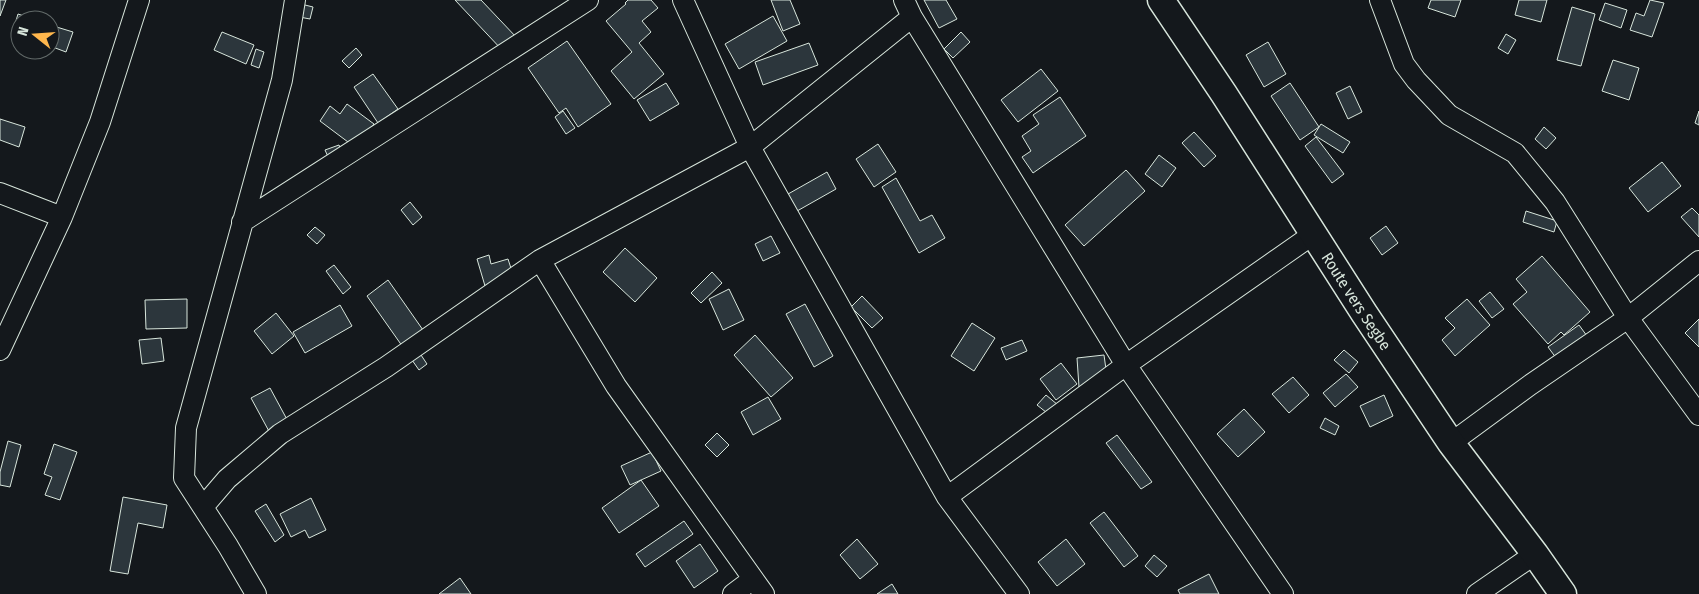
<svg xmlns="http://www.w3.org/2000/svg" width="1699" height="594" viewBox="0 0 1699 594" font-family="'Fira Sans Condensed',sans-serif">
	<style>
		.building { fill: #2c363c; stroke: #d8e6dc }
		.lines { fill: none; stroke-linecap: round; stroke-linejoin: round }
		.minor-casing { stroke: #d8e6dc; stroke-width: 22 }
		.major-casing { stroke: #d8e6dc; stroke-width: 29 }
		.minor { stroke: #14181c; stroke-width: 20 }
		.major { stroke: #14181c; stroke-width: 26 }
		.labels { text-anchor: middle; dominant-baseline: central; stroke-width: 4; stroke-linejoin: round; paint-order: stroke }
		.street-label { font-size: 16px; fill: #d8e6dc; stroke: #14181c }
	</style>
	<rect width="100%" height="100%" fill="#14181c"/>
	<path class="building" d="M0 0H6L0 16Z
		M455 0H481L517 38 503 51Z
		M628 0H651L658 8 642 21 651 32 639 43 664 74 634 99 611 71 632 52 606 21 626 4 625 3Z
		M771 0H790L800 24 783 31Z
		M924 0H946L957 19 939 28Z
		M1431 0H1461L1455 17 1428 8Z
		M1519 0H1547L1541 22 1515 15Z
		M1650 0 1664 3 1652 37 1630 30 1636 13 1644 16Z
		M297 3 313 7 310 19 294 16Z
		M1605 3 1627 10 1621 28 1599 20Z
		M1572 7 1595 14 1581 66 1557 60Z
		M18 14 36 20H20V36L12 34Z
		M773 16 787 41 739 69 725 44Z
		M50 25 73 32 66 52 50 46Z
		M222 32 254 45 246 64 214 50Z
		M961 32 970 42 953 58 944 49Z
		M1506 34 1516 40 1508 54 1498 48Z
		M567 41 611 104 578 127 566 108 559 113 528 68Z
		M1268 42 1286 74 1264 87 1246 55Z
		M809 43 818 65 763 85 755 62Z
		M356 48 362 55 349 68 342 61Z
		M256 49 264 52 259 68 251 65Z
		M1613 60 1639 68 1629 100 1602 91Z
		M1041 69 1058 91 1018 122 1001 100Z
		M373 74 398 109 378 123 354 87Z
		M666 83 679 104 650 121 637 100Z
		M1290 83 1319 127 1300 140 1271 96Z
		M1350 86 1362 112 1348 119 1336 93Z
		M1060 97 1086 136 1033 173 1022 157 1031 151 1022 136 1039 124 1033 115Z
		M347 104 374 124 356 148 320 121 330 106 340 114Z
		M563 111 575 128 566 134 555 117Z
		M1699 111V125L1695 123Z
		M0 119 25 127 19 147 0 140Z
		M1321 124 1350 142 1343 153 1314 135Z
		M1544 127 1556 138 1546 149 1535 139Z
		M1194 132 1216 156 1204 167 1182 143Z
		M1316 137 1344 174 1332 183 1305 146Z
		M878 144 896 172 874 187 856 159Z
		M339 145 347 165 334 170 325 150Z
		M1159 155 1176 168 1162 187 1145 174Z
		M1662 162 1681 186 1648 212 1629 188Z
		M1126 170 1145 191 1084 246 1065 225Z
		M827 172 836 189 790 215 781 198Z
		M896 178 920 221 932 215 945 238 919 253 882 187Z
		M410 202 422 217 413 225 401 210Z
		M1692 208 1699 215V237L1681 217Z
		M1526 211 1557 221 1554 232 1523 222Z
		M1386 226 1398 243 1382 255 1370 238Z
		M315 227 325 235 317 244 307 235Z
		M771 236 780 253 763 261 755 244Z
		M625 248 657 278 635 302 603 272Z
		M489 255 491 264 508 259 517 287 488 296 477 259Z
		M1542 256 1590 312 1564 335 1561 332 1548 344 1513 304 1527 292 1516 279Z
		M334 265 351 287 343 294 326 271Z
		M712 272 722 283 701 303 691 293Z
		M388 280 430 340 417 349 427 364 419 370 367 296Z
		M729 289 744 320 723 330 709 299Z
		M1490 292 1504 309 1492 318 1479 301Z
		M862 296 883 318 872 328 851 307Z
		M187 299V328L146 329 145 300Z
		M1467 299 1490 325 1455 356 1442 340 1455 328 1445 318Z
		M805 304 833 356 814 367 786 314Z
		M340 305 352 326 305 353 293 332Z
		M276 313 294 336 272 354 254 331Z
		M1699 319V347L1685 333Z
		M972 323 995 338 974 371 951 356Z
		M1579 325 1595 347 1565 370 1548 347Z
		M755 335 793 378 771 397 734 355Z
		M161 338 164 361 142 364 139 340Z
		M1022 340 1027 351 1006 360 1001 348Z
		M1344 350 1358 362 1349 373 1334 360Z
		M1104 355 1108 384 1079 387 1077 358Z
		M1061 363 1077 384 1056 400 1040 379Z
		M1346 374 1358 387 1335 407 1323 393Z
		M1293 377 1309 395 1289 413 1272 394Z
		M270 388 290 425 271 435 251 398Z
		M1046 395 1064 410 1056 420 1037 405Z
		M1384 395 1393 416 1370 427 1360 406Z
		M768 397 781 419 753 435 741 412Z
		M1244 409 1265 432 1238 457 1217 434Z
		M1325 418 1339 426 1335 435 1320 428Z
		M717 433 729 445 717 457 705 445Z
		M1117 435 1152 482 1141 489 1106 443Z
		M8 441 21 445 10 487 0 485V472Z
		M54 444 77 452 60 500 45 495 52 477 44 474Z
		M652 452 661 471 630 485 621 466Z
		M641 480 659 506 619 533 602 508Z
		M123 497 167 505 163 528 138 523 128 574 110 571Z
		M311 498 326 530 309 538 305 530 291 537 280 514Z
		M266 504 284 535 275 542 255 511Z
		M1104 512 1138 556 1124 567 1090 523Z
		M684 521 693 534 645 567 636 554Z
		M857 539 878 564 860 579 840 555Z
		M1066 539 1085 564 1057 586 1038 562Z
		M700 544 718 571 694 588 676 561Z
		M1154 555 1167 566 1157 577 1145 566Z
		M1209 574 1219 594H1180L1178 590Z
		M460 578 471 594H439Z
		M892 584 898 594H877Z"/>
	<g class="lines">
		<g class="minor-casing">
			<path id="minor" d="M683 0 750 147 947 497 1019 594
				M904 0 912 17 1126 365 1283 594
				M1380 0 1404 64 1416 80 1449 115 1515 153 1555 202 1628 318 1699 415
				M0 193 62 217
				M242 222 588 0
				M540 260 616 386 764 594
				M0 350 62 217 100 122 139 0
				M1451 443 1530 385 1628 318 1699 261
				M947 497 1126 365 1315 233
				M203 507 227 479 280 434 386 367 540 260 750 147 912 17
				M256 594 228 546 184 478 186 428 282 80 295 0
				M733 594 753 579
				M1477 594 1535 554"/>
		</g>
		<g class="major-casing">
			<g id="major">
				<path id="s1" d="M1161 0 1224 94 1364 313 1451 443 1535 554 1563 594"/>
			</g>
		</g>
		<use href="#minor" class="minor"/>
		<use href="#major" class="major"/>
	</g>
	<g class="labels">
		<g class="street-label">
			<text stroke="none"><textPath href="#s1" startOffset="359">Route vers Segbe</textPath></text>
		</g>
	</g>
	<g transform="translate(35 35) rotate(287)"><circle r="24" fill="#14181c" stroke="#626a69"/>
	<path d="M0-4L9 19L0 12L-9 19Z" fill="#ffb74d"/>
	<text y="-8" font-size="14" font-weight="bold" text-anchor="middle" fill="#d8e6dc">N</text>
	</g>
</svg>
